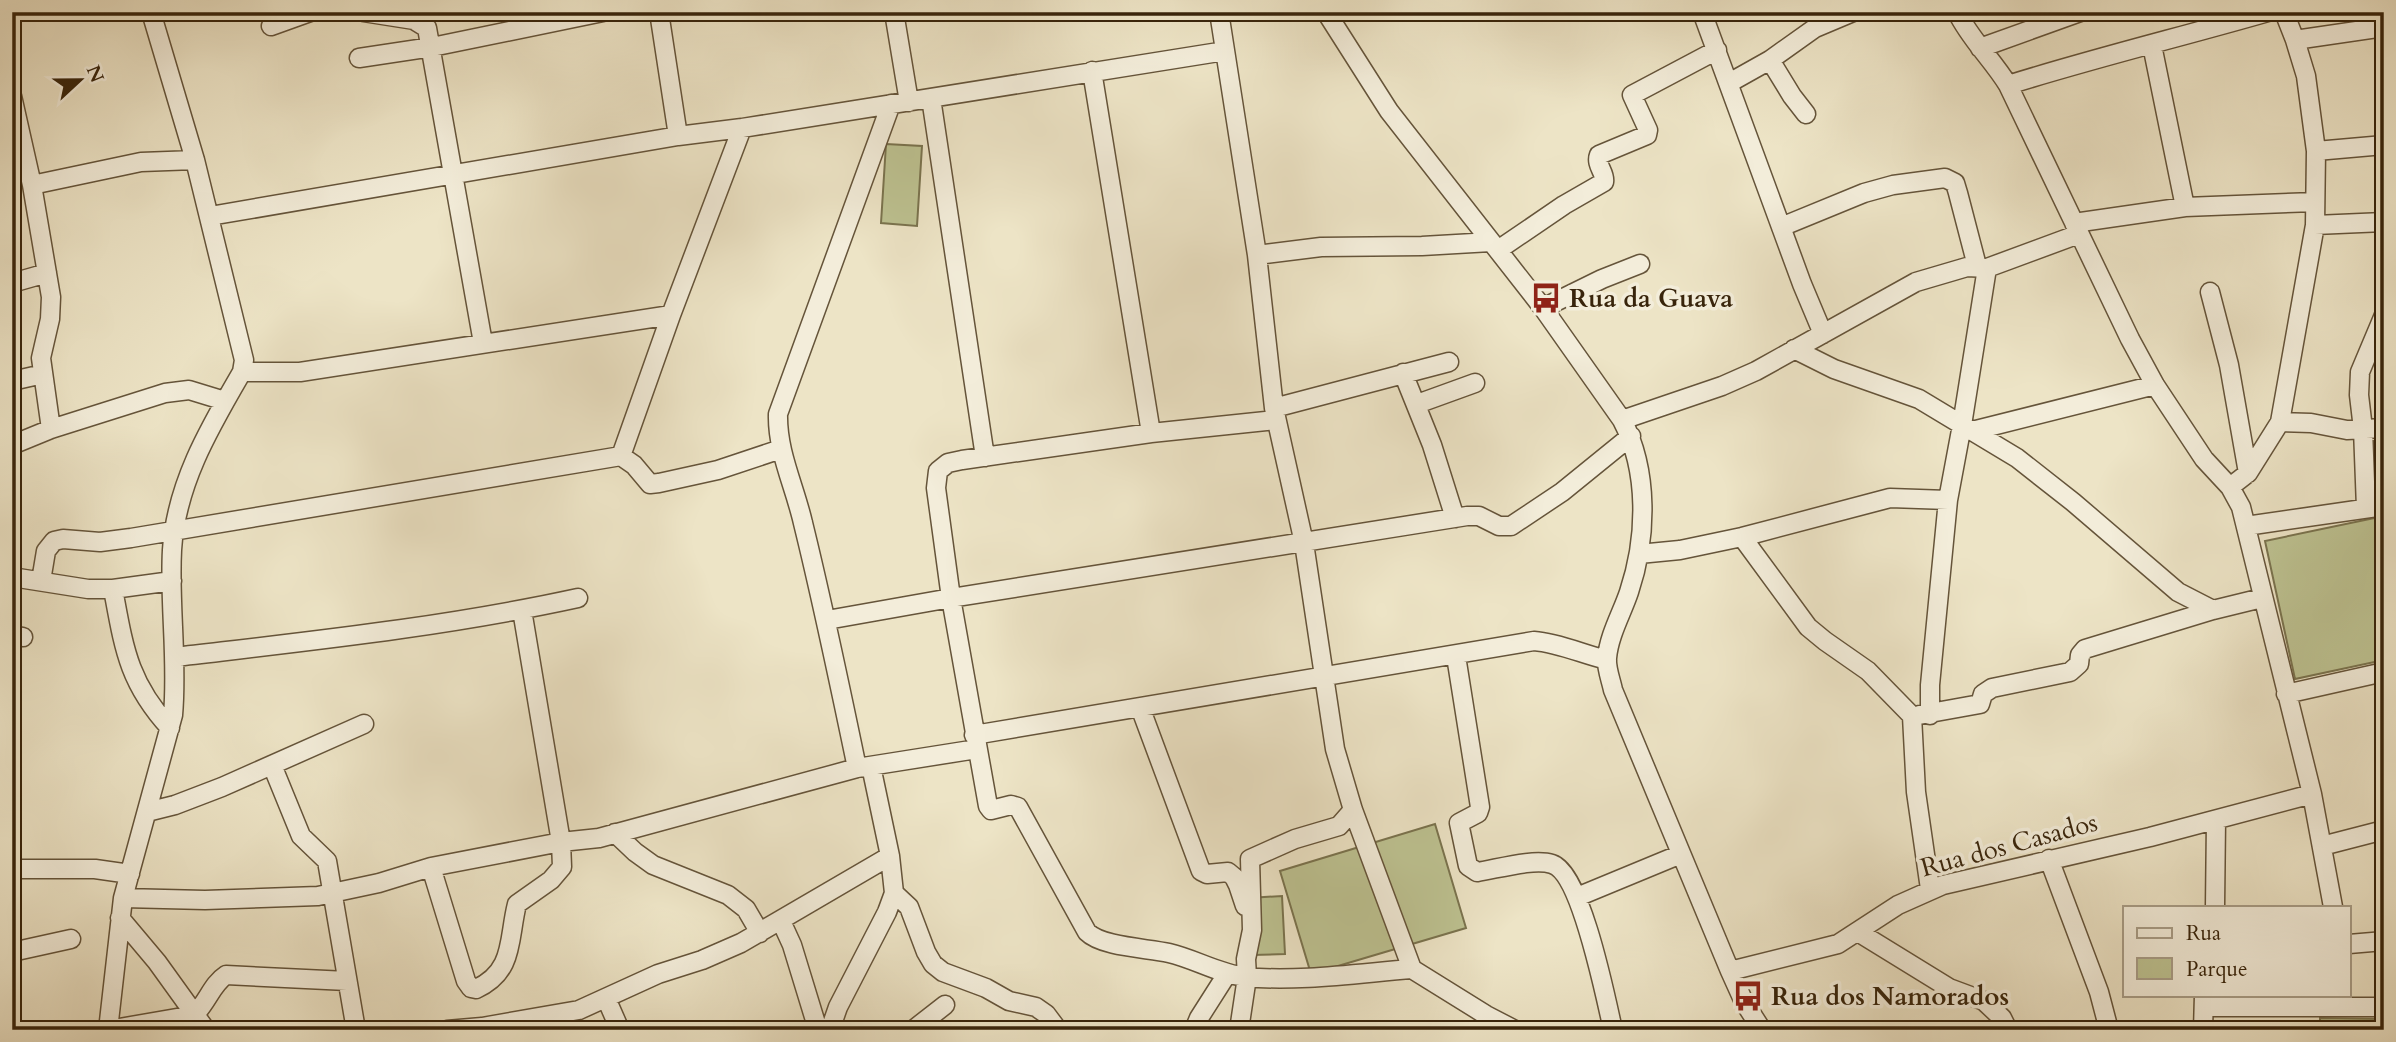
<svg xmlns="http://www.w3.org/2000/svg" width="2396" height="1042" viewBox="0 0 2396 1042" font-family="Cardo,serif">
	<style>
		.green { fill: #bdc291; stroke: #7a734e; stroke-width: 2 }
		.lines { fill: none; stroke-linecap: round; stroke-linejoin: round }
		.minor-casing { stroke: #65543a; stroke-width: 21 }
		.minor { stroke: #f3edda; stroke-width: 18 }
		.labels { text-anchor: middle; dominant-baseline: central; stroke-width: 7; stroke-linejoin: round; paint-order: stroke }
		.poi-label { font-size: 26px; font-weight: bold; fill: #38240b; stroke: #f3edda; text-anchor: start }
		.street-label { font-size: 26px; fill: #38240b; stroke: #f3edda }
	</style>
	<rect width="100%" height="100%" fill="#ede4c6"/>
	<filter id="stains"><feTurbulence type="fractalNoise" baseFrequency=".00286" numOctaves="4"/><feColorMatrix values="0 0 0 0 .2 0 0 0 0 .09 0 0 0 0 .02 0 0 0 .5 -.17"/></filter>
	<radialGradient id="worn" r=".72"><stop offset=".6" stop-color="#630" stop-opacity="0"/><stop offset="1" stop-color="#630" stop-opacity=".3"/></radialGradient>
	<path class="green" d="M886 144 922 146 917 226 881 223Z
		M2384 516V660L2295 679 2265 541Z
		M1435 824 1466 928 1311 974 1280 871Z
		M1282 896 1285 954 1252 955 1249 898Z
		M2320 1018 2384 1019V1030H2320Z"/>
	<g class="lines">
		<g class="minor-casing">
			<path id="minor" d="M363 12 414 20 427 28 483 343
				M659 12 678 136
				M894 12 909 102
				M1219 12 1257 255 1274 408 1304 543 1335 749 1353 810 1412 969 1486 1015 1515 1030
				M1326 12 1389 111 1543 308 1622 420C1649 471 1647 538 1629 592 1622 613 1609 635 1607 658 1606 668 1611 680 1613 690L1730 971 1744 1002 1762 1030
				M1702 12 1802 284 1823 334
				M1957 12C1970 39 1992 59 2008 85L2130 339 2155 385 2204 459 2230 487 2241 507 2312 794 2333 907
				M271 26 310 12
				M2295 40 2384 27
				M2152 45 2185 207
				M1980 48 2080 12
				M359 58 432 47 603 12
				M1770 60 1792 96 1806 114
				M1092 71 1151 433
				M1729 83 1770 60 1815 28 1853 12
				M2008 85C2094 58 2181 37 2268 12
				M12 96 32 185 51 297 50 319 41 358 51 429
				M931 98 985 457
				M2316 151 2384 145
				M32 185 141 162 195 160
				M210 216 678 136 742 128 1225 51
				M2074 223 2185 207 2315 202
				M2315 225 2384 222
				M1781 227 1864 193 1893 185 1945 178 1955 183 1958 193 1977 266
				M1498 250 1564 205 1604 182C1606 173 1595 165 1599 155L1647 135 1648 130 1632 95 1717 50
				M1257 255 1321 247 1422 246 1491 242
				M12 283 47 273
				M2210 292 2229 365 2248 473
				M1543 308 1602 279 1640 264
				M1794 349 1834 369 1919 399 2017 458 2073 502 2178 592 2213 610
				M242 372H300L671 315
				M1403 373 1432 445 1455 518
				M12 381 43 374
				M1417 404 1475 383
				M1274 408 1449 362
				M1276 420 1151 433 962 460 948 463 938 471 936 488 951 598 988 806 991 810 1011 805 1018 807 1087 932C1102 947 1147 948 1169 953 1195 959 1219 974 1246 977 1298 982 1360 973 1412 969
				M1622 420 1722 386 1756 371 1916 282 1967 267 1987 268 2079 234
				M2280 422 2311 423 2347 430 2384 428
				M1972 431 2155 385
				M12 445 51 429 165 393 189 390 225 401
				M621 456 671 315 742 128
				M2230 487 2248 473 2280 422 2315 225 2316 151 2306 76 2295 40 2284 12
				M2366 508 2363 429 2359 395 2360 372 2384 315
				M2246 526 2384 506
				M1742 537 1808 627 1825 641 1868 671 1912 716 1916 792 1930 889
				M1639 554 1680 550 1742 537 1890 498 1948 500
				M12 577 88 589H113L172 581
				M41 581 46 551 54 541 63 539 100 542 131 538 621 456 634 465 650 484 659 483 718 470 781 449
				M113 589C124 648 128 682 170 728
				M827 620 951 598 1467 516H1479L1499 526H1511L1562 492 1631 436
				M12 635 23 637
				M1456 656 1480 807 1478 813 1459 823 1468 866 1477 872C1497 869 1534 858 1552 864 1581 873 1606 999 1613 1030
				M175 657C310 641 445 627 578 598
				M2286 694 2384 672
				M1140 707 1201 871 1207 874 1228 872 1234 877 1238 885 1245 906
				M1919 715 1980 704 1983 694 1992 688 2070 672 2079 664 2080 655 2085 649 2213 610 2262 598
				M1930 715V685L1948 500 1962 425 1987 268
				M974 735 1534 641C1559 643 1582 654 1607 660
				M272 765 301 836 327 861 356 1030
				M857 768C840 686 823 604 803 523 795 487 777 452 778 414L891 104
				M147 812 175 805 222 787 364 724
				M615 833 635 852 653 865 728 895 746 909 760 933
				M2322 846 2384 830
				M2049 859 2099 992 2109 1030
				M431 867 466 981 471 988 476 989C515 971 508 939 517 904L551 880 562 867 561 842 522 610
				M12 869H95L130 874
				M894 893 909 907 926 952 933 964 943 972 986 988 1009 1001 1036 1007 1046 1014 1058 1030
				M1577 897 1681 854
				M123 898 205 900 318 896 379 883 431 867 561 842 599 838 857 768 977 749
				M2215 907 2216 820
				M120 918 157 962 206 1030
				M781 921 792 945 818 1030
				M1858 932 1949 988 1984 1001 2002 1018 2008 1030
				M2349 944 2384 941
				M12 952 71 939
				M1730 971 1838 944 1898 905 1943 885 2150 837 2312 794
				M606 998 620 1030
				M2204 1007H2384
				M108 1030 123 898 173 715C178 660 169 605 172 550 176 484 210 427 242 372L244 360 195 160 151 12
				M108 1030 194 1015C207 1003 212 984 226 975L347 981
				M447 1030 482 1027 579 1010 658 974 702 960 741 943 890 856
				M830 1030 838 1007 887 912 894 893 890 856 871 766
				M913 1030 945 1005
				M1194 1030 1199 1018 1227 974
				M1239 1030 1247 977 1246 959 1252 930 1250 859 1295 839 1339 826 1353 810
				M2203 1030 2204 995"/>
		</g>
		<use href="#minor" class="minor"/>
	</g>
	<defs>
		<g id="bus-bare" transform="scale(2.415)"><path d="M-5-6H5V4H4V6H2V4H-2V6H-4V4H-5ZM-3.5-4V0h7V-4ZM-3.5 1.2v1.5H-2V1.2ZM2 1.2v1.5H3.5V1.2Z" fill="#8f2418" stroke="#f3edda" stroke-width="2.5" paint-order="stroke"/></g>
	</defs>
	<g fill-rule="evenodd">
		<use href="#bus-bare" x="1546" y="298"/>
		<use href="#bus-bare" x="1748" y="996"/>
	</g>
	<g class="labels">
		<g class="poi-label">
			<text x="1569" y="298">Rua da Guava</text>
			<text x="1771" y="996">Rua dos Namorados</text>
		</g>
		<g class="street-label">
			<text transform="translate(2009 845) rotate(-15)">Rua dos Casados</text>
		</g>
	</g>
	<rect width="2396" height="1042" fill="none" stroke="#ede4c6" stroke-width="42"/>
	<rect x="14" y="14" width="2368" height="1014" fill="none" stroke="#38240b" stroke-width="3.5"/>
	<rect x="21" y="21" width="2354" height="1000" fill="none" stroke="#38240b" stroke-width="2"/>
	<rect x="2123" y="906" width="228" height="91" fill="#f3edda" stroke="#a89d87" stroke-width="2"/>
	<rect x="2137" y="928" width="35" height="10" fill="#f3edda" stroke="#a89d87" stroke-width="2"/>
	<text x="2186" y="940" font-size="21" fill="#38240b">Rua</text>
	<rect x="2137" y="958" width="35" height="21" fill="#bdc291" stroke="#a89d87" stroke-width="2"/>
	<text x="2186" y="976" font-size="21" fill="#38240b">Parque</text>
	<g transform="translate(80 80) rotate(68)" stroke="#f3edda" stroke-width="5" paint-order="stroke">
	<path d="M0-5L12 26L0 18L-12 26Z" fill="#38240b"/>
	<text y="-10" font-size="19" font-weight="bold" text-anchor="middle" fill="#38240b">N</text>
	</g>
	<rect width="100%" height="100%" filter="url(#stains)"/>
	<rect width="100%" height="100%" fill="url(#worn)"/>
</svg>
